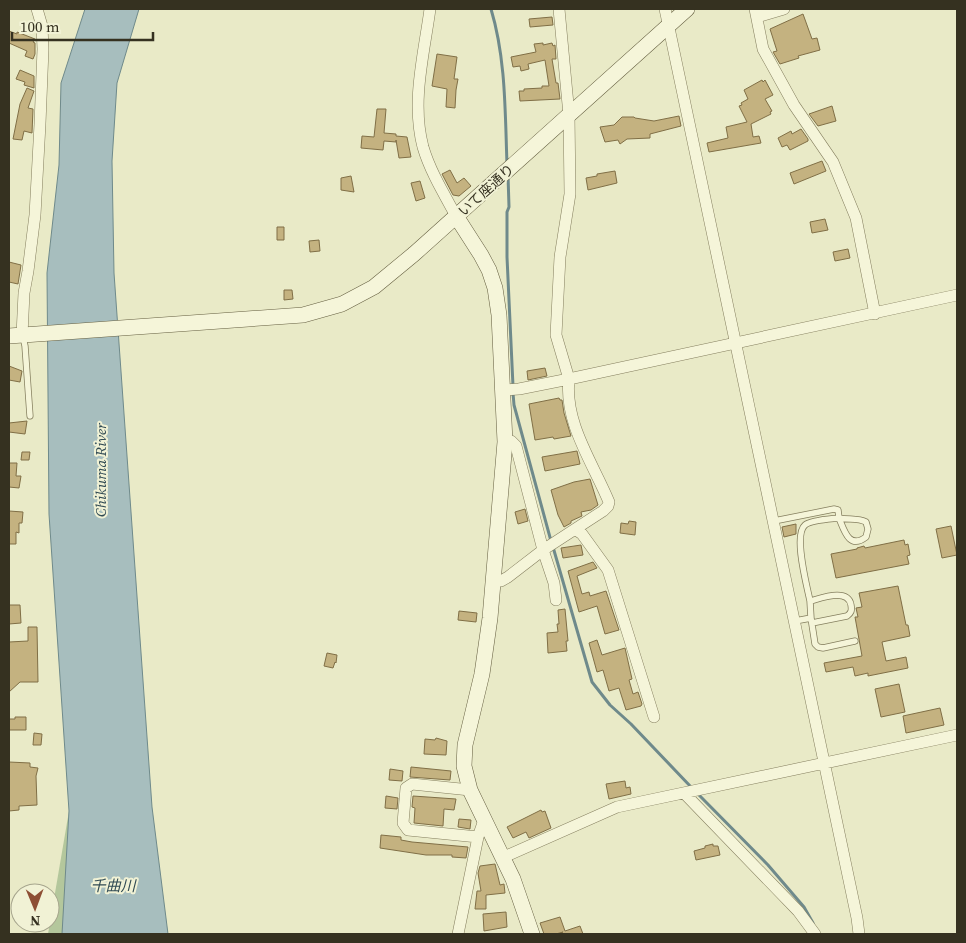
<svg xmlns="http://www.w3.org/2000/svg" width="966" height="943" viewBox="0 0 966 943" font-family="'Source Serif 4','Noto Sans JP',serif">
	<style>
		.green { fill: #b4c79c }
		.water { fill: #a7bebe; stroke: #6f8a8b }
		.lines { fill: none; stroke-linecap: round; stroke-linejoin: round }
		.stream { stroke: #6f8a8b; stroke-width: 3 }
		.building { fill: #c4b280; stroke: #806f46 }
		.lane-casing { stroke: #847e5e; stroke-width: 7 }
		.street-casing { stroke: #847e5e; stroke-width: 12 }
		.secondary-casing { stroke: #655f41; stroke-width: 16 }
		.lane { stroke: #f5f5d9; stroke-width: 5.5 }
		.street { stroke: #f5f5d9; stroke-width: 11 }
		.secondary { stroke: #f5f5d9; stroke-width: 15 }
		.labels { text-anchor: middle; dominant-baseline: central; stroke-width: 4; stroke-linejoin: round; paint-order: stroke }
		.street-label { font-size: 14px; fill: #353120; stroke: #f1f2d5 }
		.water-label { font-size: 15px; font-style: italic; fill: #314b54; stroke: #f1f2d5 }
	</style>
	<rect width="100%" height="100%" fill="#e9eac7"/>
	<path class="green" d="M69 811 63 934H48Z"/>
	<path class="water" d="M85 9H139L117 83 112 161 114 273 152 807 168 934H62L69 811 49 514 47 273 59 165 61 83Z"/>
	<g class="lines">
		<path class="stream" d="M491 9C506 59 505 112 507 164
			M508 175 509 207 507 212V257L513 386
			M513 393 514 405 551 541
			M553 547 592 682 610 705 631 724 692 788
			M698 794 768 865 804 907 813 923"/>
	</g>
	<path class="building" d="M803 14 812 39 817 38 820 50 798 56 799 58 780 64 773 52 777 51 770 29Z
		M552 17 553 25 530 27 529 19Z
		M9 31 17 34V32L35 39 33 42 35 43V54L33 59 25 56 27 51 9 43Z
		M543 43V45L552 43 553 46 555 45 556 59H552L556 83H558L560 99 520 101 519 91H524V89L542 88V86H549L545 60 528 64 529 69 521 71 520 66 513 67 511 57 536 52 534 44Z
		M437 54 457 57 454 79H458L456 90 455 108 446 107 447 89 432 86Z
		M20 70 34 76V88L24 85 25 82 16 79Z
		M762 80 763 82 765 80 773 95 765 99 772 111 770 112 771 114 751 124 753 137 759 136 761 143 709 152 707 143 728 138 726 127 747 122 739 106 742 105 741 103 748 99 744 90Z
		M27 88 34 91 28 108 33 109 32 133 24 131 22 140 13 139 20 104Z
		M832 106 836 121 818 126 809 114Z
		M377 109H386L384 133 396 134V136L407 137 411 157 399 158 396 140V142L384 141 383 150 361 148 362 136 374 137Z
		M679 116 681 126 650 134V138L627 139 620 144 618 140 605 142 600 127 614 125 622 117H634L635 118 654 121Z
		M801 129 808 139V141L790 150 787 145 782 147 778 138 791 131 792 134Z
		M822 161 826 171 794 184 790 173Z
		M450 170 457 183 464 178 471 186 459 196 453 195 442 174Z
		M615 171 617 183 588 190 586 178 597 176V174Z
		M351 176 354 192 341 190V178Z
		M420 181 425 198 416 201 411 183Z
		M825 219 828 230 812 233 810 222Z
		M277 227H284V240H277Z
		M319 240 320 251 310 252 309 241Z
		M848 249 850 258 835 261 833 252Z
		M9 262 21 265 18 284 9 282Z
		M284 290H292L293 299 284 300Z
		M9 366 22 371 20 382 9 380Z
		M545 368 547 376 528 380 527 371Z
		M559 398 560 400H562L564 413 571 436 554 439 553 437 535 440 529 404Z
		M27 421 25 434 9 432V423Z
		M577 451 580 464 545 471 542 457Z
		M22 452H30L29 460H21Z
		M9 463H17L16 476H21L19 488 9 487Z
		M590 479 598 505 591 510 581 512 582 516 571 521V523L564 527 558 515 551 490 574 482Z
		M525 509 528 521 518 524 515 512Z
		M9 511 23 512 22 523H19V533L16 532V544H9Z
		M629 521 636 522 635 535 620 533 621 523 628 524Z
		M796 524V534L784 537 782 527Z
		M951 526 957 555 942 558 936 529Z
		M904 540 905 545 908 544 910 555 907 556 909 564 836 578 831 554 857 549V548L864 546 865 548Z
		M581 545 583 555 563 558 561 548Z
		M593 562 597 568 577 576 582 594 589 592 590 596 606 591 619 630 605 634 597 606 579 612 568 571Z
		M898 586 906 625H908L910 636 882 642 886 661 906 657 908 668 868 676V673L855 676 853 667 826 672 824 663 862 656 855 617H858L856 608 862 607 859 593Z
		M9 605H20L21 623 9 624Z
		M565 609 568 641H566L567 651 548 653 547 633 558 632 557 624H559L558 610Z
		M459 611 477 613 476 622 458 620Z
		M28 627H37L38 682H20L9 692V642L28 641Z
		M597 640 602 655 625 648 632 679 629 680 633 694 638 692 642 704 641 706 626 710 619 688 609 691 603 670 597 672 589 643Z
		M327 653 337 655 336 663 335 662 333 668 324 666Z
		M899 684 905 712 881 717 875 689Z
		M940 708 944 725 906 733 903 716Z
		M15 717H26V730H9V719H15Z
		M34 733 42 734 41 745H33Z
		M436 738 447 741 446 755 424 754 425 739 435 740Z
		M9 762 30 763V767L38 768 36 776 37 805 19 806V810L9 811Z
		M411 767 451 771 450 780 410 777Z
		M390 769 403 771 402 781 389 780Z
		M625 781 626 788 630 787 631 794 609 799 606 784Z
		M386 796 398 798 397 809 385 808Z
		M413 796 456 799 454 810 444 809 443 826 414 823 415 808 412 807Z
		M541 810 542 812 545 811 551 828 529 838 526 832 513 838 507 827Z
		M459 819 471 820 470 829 458 827Z
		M381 835 401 837V840L412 842 468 847 466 858 452 857V855H426L380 848Z
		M713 844V846H718L720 855 696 860 694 851 705 848V846Z
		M495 864 500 885 504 884 505 893 486 895V909H475L477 891H481L478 873 480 866Z
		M506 912 507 927 484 931 483 914Z
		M560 917 565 931 580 926 583 934H559L563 932 556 934H544L540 923Z"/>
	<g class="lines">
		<g class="lane-casing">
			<path id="lane" d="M23 337 25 346 30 416
				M774 521 834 509 838 510 839 518C849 520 858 518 866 522L868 529 866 537C849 550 844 530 839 518 831 519 811 520 805 525 793 535 807 586 810 601
				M811 618 810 601C822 598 848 588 851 605 852 611 851 613 847 616L812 623
				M795 621 811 618 815 644 818 647 823 648 855 641"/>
		</g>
		<g class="street-casing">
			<path id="street" d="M430 9C424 54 411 102 423 147 430 171 444 194 456 216
				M665 9 857 918 859 934
				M755 9 763 49 794 105 833 162 856 218 875 314
				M757 17 784 9
				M22 335 24 293 28 271 35 215 40 124 43 49 42 26 37 9
				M503 390 519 389 569 379 957 295
				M505 442 511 441 516 446 543 550 554 583 556 600
				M576 530 582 534 608 570 654 717
				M494 580 501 581 508 577 543 550 603 511 608 506 609 502C593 463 564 423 569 379L556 335 560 257 570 194 569 115 559 9
				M470 790 412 784 406 788 403 823 408 830 478 837
				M685 794 798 911 815 934
				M504 857 617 807 957 735
				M458 934 478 837 484 820"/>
		</g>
		<g class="secondary-casing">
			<path id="secondary" d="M456 216 481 255 489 270 495 288 499 315 505 442 490 618 482 674 465 745 464 766 470 790 513 879 532 934
				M9 336 303 315 342 304 374 287 414 254 687 9"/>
		</g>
		<use href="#lane" class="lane"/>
		<use href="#street" class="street"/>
		<use href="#secondary" class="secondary"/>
	</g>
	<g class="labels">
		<g class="street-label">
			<text transform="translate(486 190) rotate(-42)">いて座通り</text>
		</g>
		<g class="water-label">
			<text transform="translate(100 470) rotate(-90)">Chikuma River</text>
			<text x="113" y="885">千曲川</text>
		</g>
	</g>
	<rect width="966" height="943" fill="none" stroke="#353120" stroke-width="20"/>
	<g transform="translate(35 908) rotate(179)"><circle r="24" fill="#f1f2d5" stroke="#a6a58d"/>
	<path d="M0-4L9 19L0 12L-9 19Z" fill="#8d4f34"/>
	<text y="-8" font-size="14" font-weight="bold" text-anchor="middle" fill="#353120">N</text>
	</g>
	<path d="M12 32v8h141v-8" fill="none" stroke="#353120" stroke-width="2.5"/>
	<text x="20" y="32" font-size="15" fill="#353120" stroke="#f1f2d5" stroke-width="4" paint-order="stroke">100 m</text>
</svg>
